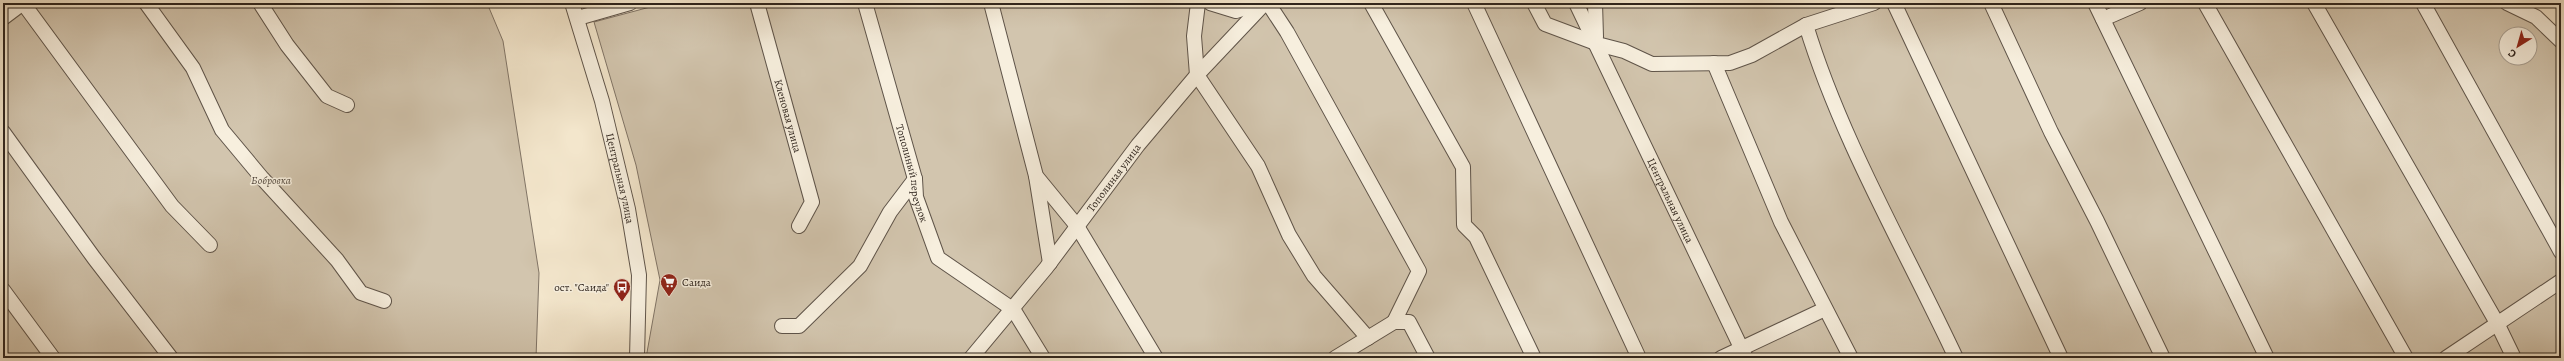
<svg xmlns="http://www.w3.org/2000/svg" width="2564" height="361" viewBox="0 0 2564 361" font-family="Alegreya,serif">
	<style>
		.green { fill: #d2c5ae; stroke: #807466; fill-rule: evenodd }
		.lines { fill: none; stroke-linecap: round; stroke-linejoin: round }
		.minor-casing { stroke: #5f5449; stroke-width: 16 }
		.minor { stroke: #f7efde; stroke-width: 14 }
		.labels { text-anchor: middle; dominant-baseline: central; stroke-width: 3; stroke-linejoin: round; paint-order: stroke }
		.street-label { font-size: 11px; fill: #2e241d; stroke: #f7efde }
		.park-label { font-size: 11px; font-style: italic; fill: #574c41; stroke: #f7efde }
		.poi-label { font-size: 11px; fill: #2e241d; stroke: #f7efde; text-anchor: start }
	</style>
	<rect width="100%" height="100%" fill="#f3e6cc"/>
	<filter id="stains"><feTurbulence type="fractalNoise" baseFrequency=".005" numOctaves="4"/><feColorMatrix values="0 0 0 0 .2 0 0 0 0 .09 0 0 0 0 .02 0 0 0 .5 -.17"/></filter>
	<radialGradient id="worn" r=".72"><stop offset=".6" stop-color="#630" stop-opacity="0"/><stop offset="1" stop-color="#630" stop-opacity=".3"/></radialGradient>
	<path class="green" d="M3 3H487L503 41 539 273 536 358H3Z
		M665 3H2504L2561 34V358H646L660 280 636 165 594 22ZM2506 34H2530V58H2506Z"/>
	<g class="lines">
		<g class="minor-casing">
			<g id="minor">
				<path d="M23 3 172 206 210 245"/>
				<path d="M146 3 193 68 222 130 262 178 337 260 361 293 384 301"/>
				<path d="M260 3 287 45 327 96 347 105"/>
				<path id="s1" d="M572 3 602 101 628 209 639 275 637 358"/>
				<path id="s2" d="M757 3 812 202 799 226"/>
				<path id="s3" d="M865 3 915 179 916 197 938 258 1011 308"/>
				<path d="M991 3 1036 176 1077 226 1156 358"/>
				<path d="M1210 3 1236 11 1260 3"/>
				<path d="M1268 3 1287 32 1419 271 1394 322H1409L1428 358"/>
				<path d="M1371 3 1463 167 1464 225 1476 237 1534 358"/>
				<path d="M1474 3 1639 358"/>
				<path d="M1534 3 1545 24 1601 45 1624 51 1652 64 1730 63 1752 55 1806 25 1874 3"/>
				<path id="s4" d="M1576 3 1746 358"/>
				<path d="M1595 3 1596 37"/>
				<path d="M1894 3 2061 358"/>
				<path d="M1991 3 2051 132 2097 221 2163 358"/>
				<path d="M2095 3 2267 358"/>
				<path d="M2205 3 2406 358"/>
				<path d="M2314 3 2497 323 2514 358"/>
				<path d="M2423 3 2561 252"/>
				<path d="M2507 3 2536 17 2561 41"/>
				<path d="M3 18 23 3"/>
				<path d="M578 18 630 3"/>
				<path d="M2103 19 2140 3"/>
				<path d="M1806 25C1841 140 1905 249 1956 358"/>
				<path d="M1714 63 1781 222 1851 358"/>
				<path d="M1197 75 1258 166 1289 235 1314 276 1368 338"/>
				<path d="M1197 75 1194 36 1198 3"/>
				<path d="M3 132 94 258 171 358"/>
				<path d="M1036 176 1050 263"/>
				<path d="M3 290 53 358"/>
				<path d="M1013 309 1043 358"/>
				<path d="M782 326H799L860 266 890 212 915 179"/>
				<path id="s5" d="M971 358 1046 268 1138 145 1197 75 1265 3"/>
				<path d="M1335 358 1394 322"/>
				<path d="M1721 358 1825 309"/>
				<path d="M2446 358 2561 281"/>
			</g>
		</g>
		<use href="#minor" class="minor"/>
	</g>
	<defs>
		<g id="supermarket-pin" transform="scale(0.9)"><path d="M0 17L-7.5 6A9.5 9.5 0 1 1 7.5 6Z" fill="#8f2418" stroke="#f7efde"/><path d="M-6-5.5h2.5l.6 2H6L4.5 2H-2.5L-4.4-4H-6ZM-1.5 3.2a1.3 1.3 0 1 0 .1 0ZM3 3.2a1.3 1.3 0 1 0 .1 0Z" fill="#fff"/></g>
		<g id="bus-pin" transform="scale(0.9)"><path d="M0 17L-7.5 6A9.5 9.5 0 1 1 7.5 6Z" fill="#8f2418" stroke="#f7efde"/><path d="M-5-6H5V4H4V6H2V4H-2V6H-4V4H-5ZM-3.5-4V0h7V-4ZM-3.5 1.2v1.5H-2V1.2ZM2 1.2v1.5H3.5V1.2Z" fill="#fff"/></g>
	</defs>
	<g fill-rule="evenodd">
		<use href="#supermarket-pin" x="669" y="282"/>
		<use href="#bus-pin" x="622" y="287"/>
	</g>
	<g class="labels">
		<g class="street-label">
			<text stroke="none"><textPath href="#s2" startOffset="117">Кленовая улица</textPath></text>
			<text stroke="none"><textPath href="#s3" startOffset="177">Тополиный переулок</textPath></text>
			<text stroke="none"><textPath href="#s1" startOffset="182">Центральная улица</textPath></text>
			<text stroke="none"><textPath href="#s5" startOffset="230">Тополиная улица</textPath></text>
			<text stroke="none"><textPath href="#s4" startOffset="219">Центральная улица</textPath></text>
		</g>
		<g class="park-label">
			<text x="271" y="180">Бобровка</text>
		</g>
		<g class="poi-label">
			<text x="682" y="282">Саида</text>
			<text x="609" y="287" text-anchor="end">ост. "Саида"</text>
		</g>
	</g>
	<rect width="2564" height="361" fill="none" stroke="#f3e6cc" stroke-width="16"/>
	<rect x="4" y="4" width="2556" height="353" fill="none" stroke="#2e241d" stroke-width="2"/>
	<rect x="8" y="8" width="2548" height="345" fill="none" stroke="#2e241d"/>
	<g transform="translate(2518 46) rotate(217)"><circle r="19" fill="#f7efde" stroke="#a79e91"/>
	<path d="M0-3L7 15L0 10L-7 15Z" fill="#8f2418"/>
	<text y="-6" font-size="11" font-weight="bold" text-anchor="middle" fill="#2e241d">С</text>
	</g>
	<rect width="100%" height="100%" filter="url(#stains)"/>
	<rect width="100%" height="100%" fill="url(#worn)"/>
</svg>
